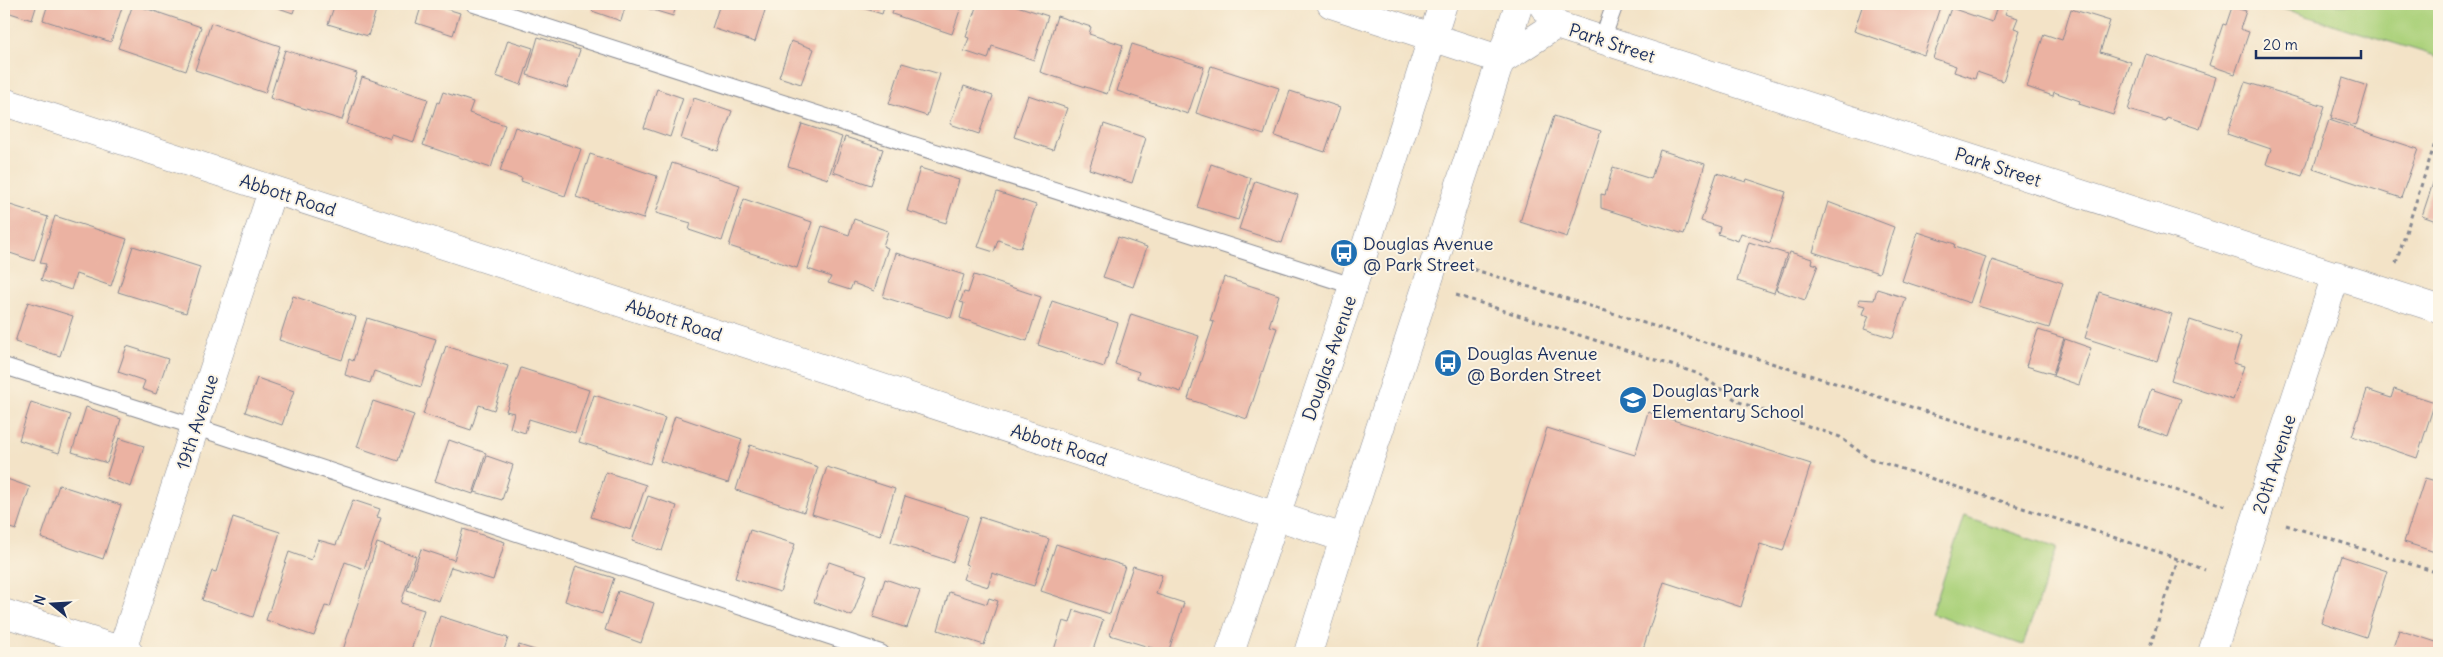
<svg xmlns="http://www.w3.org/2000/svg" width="2443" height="657" viewBox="0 0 2443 657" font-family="Delius,sans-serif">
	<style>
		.green { fill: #abd17a; stroke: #63806c }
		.building { fill: #ebb2a2 }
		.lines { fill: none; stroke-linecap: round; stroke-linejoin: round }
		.service-casing { stroke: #878992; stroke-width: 18 }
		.minor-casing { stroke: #878992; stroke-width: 29 }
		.tertiary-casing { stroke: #878992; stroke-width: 29 }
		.path { stroke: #878992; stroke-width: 3; stroke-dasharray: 4 4; stroke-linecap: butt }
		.service { stroke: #fff; stroke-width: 16 }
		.minor { stroke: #fff; stroke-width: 28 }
		.tertiary { stroke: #fff; stroke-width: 28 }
		.labels { text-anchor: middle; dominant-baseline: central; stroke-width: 4; stroke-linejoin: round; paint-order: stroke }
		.street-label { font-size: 18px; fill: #1b2f5e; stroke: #fcf5e5 }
		.poi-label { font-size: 18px; fill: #1b2f5e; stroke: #fcf5e5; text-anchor: start }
	</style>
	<rect width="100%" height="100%" fill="#fcf5e5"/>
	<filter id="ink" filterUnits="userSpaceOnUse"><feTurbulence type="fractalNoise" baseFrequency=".02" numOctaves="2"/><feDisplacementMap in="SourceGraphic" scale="10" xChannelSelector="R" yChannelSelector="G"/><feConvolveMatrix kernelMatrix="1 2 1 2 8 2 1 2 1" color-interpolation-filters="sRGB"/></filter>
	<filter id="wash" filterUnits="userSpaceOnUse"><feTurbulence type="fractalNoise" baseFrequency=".0096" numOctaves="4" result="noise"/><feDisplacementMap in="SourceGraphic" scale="20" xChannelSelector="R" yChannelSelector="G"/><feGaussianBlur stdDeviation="1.12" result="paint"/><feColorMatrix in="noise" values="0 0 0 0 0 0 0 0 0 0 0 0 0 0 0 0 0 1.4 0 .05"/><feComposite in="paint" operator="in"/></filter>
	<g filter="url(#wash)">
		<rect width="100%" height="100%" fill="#f3e3c7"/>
		<path class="green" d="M2267 4H2439V57Z
			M1964 516 2057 548 2023 645 1932 614Z"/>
		<g id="blocks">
			<path class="building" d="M4 4H37L32 20 4 11Z
				M48 4H123L111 42 43 20Z
				M133 4 201 27 186 71 118 48Z
				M267 4H296L293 13Z
				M335 4H378L368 36 328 24Z
				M422 4H431L460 13 453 35 416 23Z
				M594 4H626L621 21 592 11Z
				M633 4H677L673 16Z
				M720 4H767L755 42 712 28Z
				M850 4H885L882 14Z
				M895 4H962L952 34 892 14Z
				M977 4H1011L1048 16 1034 60 992 46 988 59 964 51 969 38 966 37Z
				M1863 4H1941L1924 55 1854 31Z
				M1998 4 2008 7 2005 14 2018 18 2014 28 2020 30 2003 81 1977 72 1975 79 1954 72 1956 66 1933 58 1951 8 1992 22Z
				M2232 7 2246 11 2240 29 2249 32 2235 74 2209 65 2223 24 2226 25Z
				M2071 9 2110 21 2100 52 2131 62 2113 115 2079 104 2080 101 2054 92 2053 96 2027 87 2044 34 2062 40Z
				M1057 16 1091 27 1089 34 1123 45 1107 94 1040 72Z
				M211 23 280 46 265 93 195 70Z
				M538 37 580 50 567 88 527 75Z
				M508 40 533 48 521 85 496 76Z
				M791 41 814 49 801 84 779 77Z
				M1132 44 1204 67 1188 114 1117 91Z
				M285 50 357 73 342 120 270 98Z
				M2146 54 2216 77 2200 129 2167 118 2166 121 2128 110Z
				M902 63 940 74 927 116 889 104Z
				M1211 66 1279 88 1264 135 1196 113Z
				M362 77 428 99 414 142 392 135 391 139 347 124Z
				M2343 78 2368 86 2356 126 2331 118Z
				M2245 82 2325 106 2302 176 2266 164 2271 149 2227 134Z
				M964 86 993 96 979 134 950 124Z
				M657 89 683 98 670 137 644 128Z
				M1290 91 1340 107 1325 152 1275 136Z
				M443 92 473 102 469 113 505 125 491 168 423 145 437 102 439 103Z
				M1028 95 1067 108 1053 150 1014 137Z
				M694 98 732 111 718 151 681 139Z
				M1554 116 1601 131 1567 237 1520 222Z
				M2329 120 2418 149 2401 198 2313 169Z
				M802 124 842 137 828 179 788 166Z
				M1104 124 1146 138 1132 183 1089 169Z
				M515 127 581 149 565 196 521 181 522 178 500 171Z
				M845 137 883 149 871 185 833 172Z
				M1660 150 1705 164 1684 234 1601 208V194L1605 195 1613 167 1651 179Z
				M590 154 657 176 643 219 576 197Z
				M672 163 740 185 722 241 689 230 691 223 656 213Z
				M1211 164 1251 178 1238 220 1197 207Z
				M2439 165V222L2422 216Z
				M920 168 959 180 946 223 907 211Z
				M1717 173 1746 182 1747 179 1786 192 1770 243 1741 233 1738 241 1718 234 1720 227 1701 221Z
				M1255 181 1298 195 1282 243 1239 229Z
				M997 192 1036 205 1021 248 998 240 994 252 978 247Z
				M744 199 812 222 797 268 729 246Z
				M1828 202 1894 227 1879 273 1813 252Z
				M4 203 48 217 34 261 4 251Z
				M55 216 127 239 111 286 76 274 71 290 41 280 46 264 40 263Z
				M854 219 888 231 883 246 888 248 874 291 853 283 850 290 828 283 831 277 808 269 822 226 849 235Z
				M1918 232 1955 244 1954 247 1986 257 1970 303 1902 281Z
				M1118 237 1147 247 1133 287 1103 277Z
				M1749 242 1787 254 1774 293 1737 281Z
				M133 246 200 267 186 313 118 292Z
				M1790 252 1812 259 1811 263 1818 265 1805 300 1776 290Z
				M896 253 964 275 951 318 883 297Z
				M1992 260 2063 283 2049 328 1978 306Z
				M974 275 1041 297 1027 341 960 318 964 303 960 302 964 292 968 293Z
				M1224 277 1279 295 1269 326 1277 328 1247 419 1188 399 1214 322 1210 321Z
				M1877 289 1906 298 1893 338 1864 329 1869 316 1862 314 1865 306 1858 304 1859 299 1874 300Z
				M2099 292 2172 314 2157 361 2085 338Z
				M293 296 356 317 342 360 279 340Z
				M1052 301 1118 323 1104 367 1038 345Z
				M28 302 73 316 60 356 15 342Z
				M1131 314 1199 336 1181 392 1137 378 1139 372 1115 364Z
				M367 318 436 339 421 387 374 371 370 383 345 375 349 359 353 361Z
				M2190 320 2241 337 2233 363 2244 366 2233 400 2171 380Z
				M2038 330 2064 338 2053 374 2026 366Z
				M2065 339 2091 348 2079 385 2053 376Z
				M127 346 168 359 156 394 142 389 145 381 118 372Z
				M446 346 508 366 494 410 479 405 471 430 423 414Z
				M521 368 589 390 575 433 529 419 525 433 510 428 514 413 506 411Z
				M257 378 294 391 282 425 245 412Z
				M2151 389 2181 399 2168 437 2139 427Z
				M2394 389 2435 402 2417 458 2352 436 2367 390 2391 398Z
				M594 395 665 418 650 464 579 442Z
				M373 401 414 415 398 461 357 447Z
				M31 402 71 415 59 453 19 440Z
				M86 407 121 419 107 463 72 452Z
				M1648 412 1811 464 1783 551 1760 544 1741 607 1664 582 1643 649 1653 653H1476L1547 428 1635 455Z
				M675 416 742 439 728 483 660 461Z
				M119 438 144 446 131 487 106 478Z
				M449 440 486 453 473 494 435 481Z
				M750 445 818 467 804 512 736 490Z
				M487 456 513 465 502 500 475 492Z
				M827 467 895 489 880 536 812 514Z
				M606 472 646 485 631 530 591 517Z
				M4 478 30 487 16 530 4 526Z
				M2425 478 2439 482 2438 553 2404 542Z
				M59 485 121 505 103 559 41 538Z
				M648 496 677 506 662 551 632 541Z
				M905 496 968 516 953 562 891 542Z
				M353 500 380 509 377 517 381 518 364 569 345 562 330 607 325 606 314 636 266 620 289 552 311 560 318 540 336 545Z
				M233 517 280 532 253 617 202 600 212 571 216 572Z
				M980 517 1049 539 1034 586 992 573 988 587 963 579 968 565 965 564Z
				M463 529 505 542 493 580 451 567 439 601 407 590 421 549 454 560Z
				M750 530 795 544 780 592 735 578Z
				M377 543 416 556 401 603 424 610 410 653H354L343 650Z
				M1056 544 1125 566 1110 614 1041 591Z
				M2342 556 2387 571 2366 637 2321 622Z
				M829 562 867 575 852 616 814 602Z
				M576 566 614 578 602 614 565 601Z
				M1133 566 1162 575 1156 594 1184 603 1168 653 1110 635Z
				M885 579 920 591 907 628 873 617Z
				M618 591 654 603 641 643 605 630Z
				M949 592 987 604 989 598 998 601 984 645 938 630Z
				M1074 610 1103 620 1092 653H1053L1063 621 1070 623Z
				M440 616 508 638 503 653H428Z
				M2399 630 2439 643V653H2391Z
				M519 645 544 653H516Z"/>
		</g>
	</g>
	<g filter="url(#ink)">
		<use href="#blocks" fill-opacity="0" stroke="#878992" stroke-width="1"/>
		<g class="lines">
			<g class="service-casing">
				<path id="service" d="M474 4 1353 286
					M1602 40 1615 4
					M4 366 196 427 881 653"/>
			</g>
			<g class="minor-casing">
				<path id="minor" d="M1556 25 2439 309
					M4 102 1344 538
					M4 613 129 653
					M121 653 272 191
					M2212 653 2336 275"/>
			</g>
			<g class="tertiary-casing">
				<path id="tertiary" d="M1331 4 1502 60 1556 25 1542 4
					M1230 653 1353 286 1443 4
					M1308 653 1344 538 1519 4"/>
			</g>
			<path class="path" d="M2396 263 2439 131
				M1466 267 2226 506
				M1456 295 1699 374 1739 402 1840 437 1868 458 2165 554 2205 570
				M2286 525 2439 573
				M2148 653 2178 560"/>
			<use href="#service" class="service"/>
			<use href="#minor" class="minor"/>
			<use href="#tertiary" class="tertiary"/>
		</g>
	</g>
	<defs>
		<g id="bus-disc" transform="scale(1.4375)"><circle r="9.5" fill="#1f6fb2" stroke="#fcf5e5"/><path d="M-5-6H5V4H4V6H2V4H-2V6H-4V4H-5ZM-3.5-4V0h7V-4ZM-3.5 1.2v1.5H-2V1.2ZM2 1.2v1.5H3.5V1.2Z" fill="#fff"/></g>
		<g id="school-disc" transform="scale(1.4375)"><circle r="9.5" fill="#1f6fb2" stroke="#fcf5e5"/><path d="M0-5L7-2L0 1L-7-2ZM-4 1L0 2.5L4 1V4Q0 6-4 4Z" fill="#fff"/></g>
	</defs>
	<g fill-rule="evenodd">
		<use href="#bus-disc" x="1344" y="253"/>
		<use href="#bus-disc" x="1448" y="363"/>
		<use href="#school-disc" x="1633" y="400"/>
	</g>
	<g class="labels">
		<g class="street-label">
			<text transform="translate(1612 43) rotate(18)">Park Street</text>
			<text transform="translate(1998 167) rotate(18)">Park Street</text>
			<text transform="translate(288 195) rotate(18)">Abbott Road</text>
			<text transform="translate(674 320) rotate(18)">Abbott Road</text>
			<text transform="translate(1329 358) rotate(-71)">Douglas Avenue</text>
			<text transform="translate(197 422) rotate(-72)">19th Avenue</text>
			<text transform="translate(1059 445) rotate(18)">Abbott Road</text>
			<text transform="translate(2274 464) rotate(-72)">20th Avenue</text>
		</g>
		<g class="poi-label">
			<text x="1363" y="243">Douglas Avenue<tspan x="1363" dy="21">@ Park Street</tspan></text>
			<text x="1467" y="353">Douglas Avenue<tspan x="1467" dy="21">@ Borden Street</tspan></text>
			<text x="1652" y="390">Douglas Park<tspan x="1652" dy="21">Elementary School</tspan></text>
		</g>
	</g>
	<rect width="2443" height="657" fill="none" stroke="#fcf5e5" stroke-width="20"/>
	<g transform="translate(52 604) rotate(288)" stroke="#fcf5e5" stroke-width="4" paint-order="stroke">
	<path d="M0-4L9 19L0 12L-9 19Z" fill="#1b2f5e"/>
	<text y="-8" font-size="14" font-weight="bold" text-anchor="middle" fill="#1b2f5e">N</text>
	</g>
	<path d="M2256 50v8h105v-8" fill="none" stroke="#1b2f5e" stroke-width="2.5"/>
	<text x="2263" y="50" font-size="15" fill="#1b2f5e" stroke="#fcf5e5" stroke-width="4" paint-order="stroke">20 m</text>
</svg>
